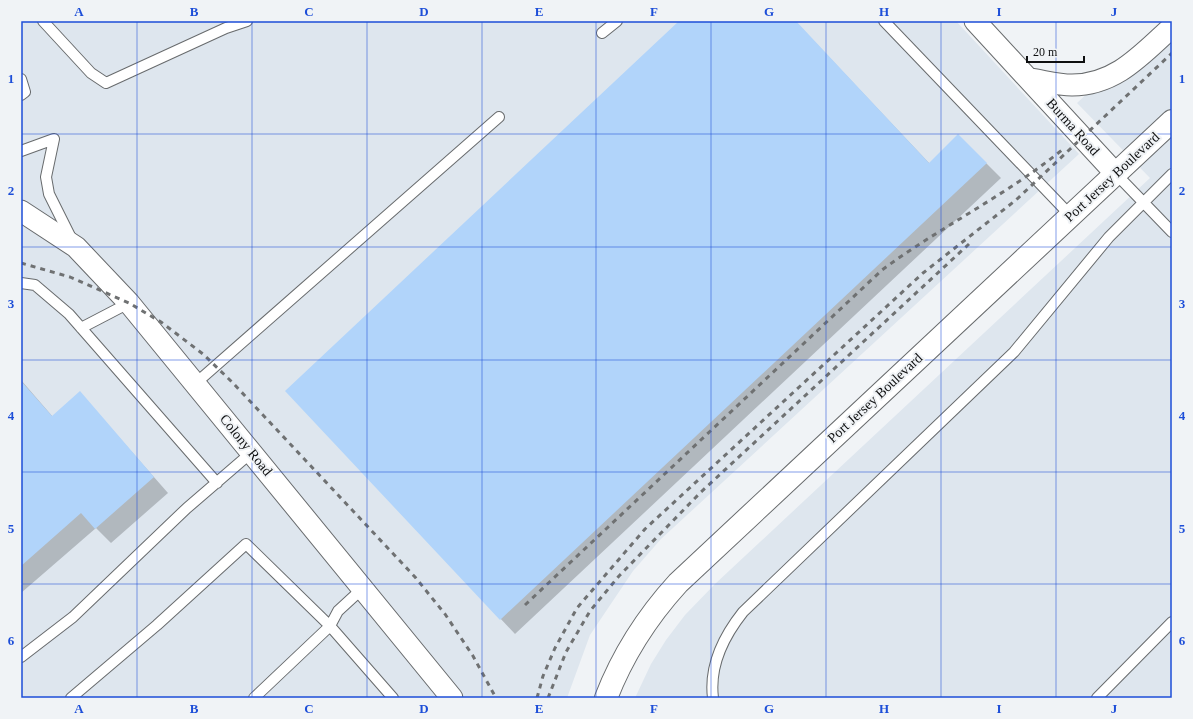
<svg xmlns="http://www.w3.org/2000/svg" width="1193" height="719" viewBox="0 0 1193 719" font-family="Georgia,serif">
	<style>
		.built { fill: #dee6ee }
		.shadow { fill: #0003 }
		.building { fill: #b1d4fa }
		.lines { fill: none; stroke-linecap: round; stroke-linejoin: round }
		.lane-casing { stroke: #686b6d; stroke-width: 12 }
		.street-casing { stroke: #686b6d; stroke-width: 23 }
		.secondary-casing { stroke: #686b6d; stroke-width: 24 }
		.lane { stroke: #fff; stroke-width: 10 }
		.street { stroke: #fff; stroke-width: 21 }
		.secondary { stroke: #fff; stroke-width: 22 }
		.rail { stroke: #6f7172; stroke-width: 3; stroke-dasharray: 5 5; stroke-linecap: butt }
		.grid { fill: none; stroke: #1d4ed8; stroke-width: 1; stroke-opacity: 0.55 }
		.labels { text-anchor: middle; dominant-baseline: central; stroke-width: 4; stroke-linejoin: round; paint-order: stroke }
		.street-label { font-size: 14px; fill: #0e0f10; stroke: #f0f3f6 }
		.neatline { fill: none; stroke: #1d4ed8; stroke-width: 1.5 }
		.grid-label { font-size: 13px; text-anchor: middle; font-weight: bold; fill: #1d4ed8 }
	</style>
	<rect width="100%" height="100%" fill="#f0f3f6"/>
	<path class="built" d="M21 21H956L1079 154 661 539 633 571 590 635 567 698H21Z
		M1165 21H1172V698H635L651 664 666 640 685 615 715 584 1150 178 1077 103Z"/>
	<path class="shadow" d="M680 21H795L930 164 973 150 1001 178 515 634 287 391Z
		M21 380 53 417 80 393 168 493 111 543 96 528 21 593Z"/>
	<path class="building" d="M679 21H796L929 163 958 134 987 163 500 620 285 391Z
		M21 381 52 416 80 391 154 477 95 529 81 513 21 566Z"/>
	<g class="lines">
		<g class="lane-casing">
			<path id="lane" d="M43 21 91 73 106 83 226 28 247 21
				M884 21 1071 216
				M602 33 617 21
				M21 79 25 92 21 95
				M54 139 46 177 49 194 72 240
				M21 151 54 139
				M1116 174 1172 232
				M21 283 35 285 69 314 217 483
				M81 328 129 303
				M196 383 499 117
				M21 657 73 617 187 508 252 452
				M71 698 157 625 246 544 330 626 393 698
				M254 698 330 626 338 611 363 588
				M713 698C709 666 724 636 743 612L1014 352 1109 237 1172 174
				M1097 698 1172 622"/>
		</g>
		<g class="street-casing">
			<path id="street" d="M975 21 1116 174
				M1030 79C1044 81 1058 85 1072 85 1116 85 1142 54 1172 27
				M21 211 76 247 129 303 452 698"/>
		</g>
		<g class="secondary-casing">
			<path id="secondary" d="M606 698C623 654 647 617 678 583L1172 121"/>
		</g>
		<use href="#lane" class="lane"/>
		<use href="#street" class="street"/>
		<use href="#secondary" class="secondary"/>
		<path class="rail" d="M21 263 70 277 129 303 161 322 203 354 232 382 415 577 445 614 473 656 496 698
			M525 605 882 270C940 227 1005 196 1062 150
			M537 698 543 676 555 648 577 608 645 529 923 273 1016 200 1172 53
			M548 698 566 652 590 611 619 576 701 492 969 244"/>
	</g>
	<path class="grid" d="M137 21V698M252 21V698M367 21V698M482 21V698M596 21V698M711 21V698M826 21V698M941 21V698M1056 21V698M21 134H1172M21 247H1172M21 360H1172M21 472H1172M21 584H1172"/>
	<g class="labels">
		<g class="street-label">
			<text transform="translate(1073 127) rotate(48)">Burma Road</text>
			<text transform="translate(1112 177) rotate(-43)">Port Jersey Boulevard</text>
			<text transform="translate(875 398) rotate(-43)">Port Jersey Boulevard</text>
			<text transform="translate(246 445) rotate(51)">Colony Road</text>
		</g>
	</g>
	<rect width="1193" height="719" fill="none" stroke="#f0f3f6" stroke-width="44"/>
	<path d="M1027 56v6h57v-6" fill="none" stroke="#0e0f10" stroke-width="2"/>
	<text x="1033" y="56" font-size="12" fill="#0e0f10" stroke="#f0f3f6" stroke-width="3" paint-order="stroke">20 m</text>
	<rect x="22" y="22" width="1149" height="675" class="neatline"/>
	<g class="grid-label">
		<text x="79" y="16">A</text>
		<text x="194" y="16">B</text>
		<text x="309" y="16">C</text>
		<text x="424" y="16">D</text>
		<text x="539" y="16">E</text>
		<text x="654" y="16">F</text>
		<text x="769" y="16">G</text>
		<text x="884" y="16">H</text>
		<text x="999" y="16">I</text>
		<text x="1114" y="16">J</text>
		<text x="11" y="83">1</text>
		<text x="1182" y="83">1</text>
		<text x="11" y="195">2</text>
		<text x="1182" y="195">2</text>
		<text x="11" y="308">3</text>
		<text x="1182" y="308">3</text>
		<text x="11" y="420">4</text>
		<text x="1182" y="420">4</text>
		<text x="11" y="533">5</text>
		<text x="1182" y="533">5</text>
		<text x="11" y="645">6</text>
		<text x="1182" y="645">6</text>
		<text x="79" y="713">A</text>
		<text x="194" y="713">B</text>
		<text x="309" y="713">C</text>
		<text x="424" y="713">D</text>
		<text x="539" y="713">E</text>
		<text x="654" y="713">F</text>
		<text x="769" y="713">G</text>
		<text x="884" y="713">H</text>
		<text x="999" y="713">I</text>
		<text x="1114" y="713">J</text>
	</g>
</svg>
